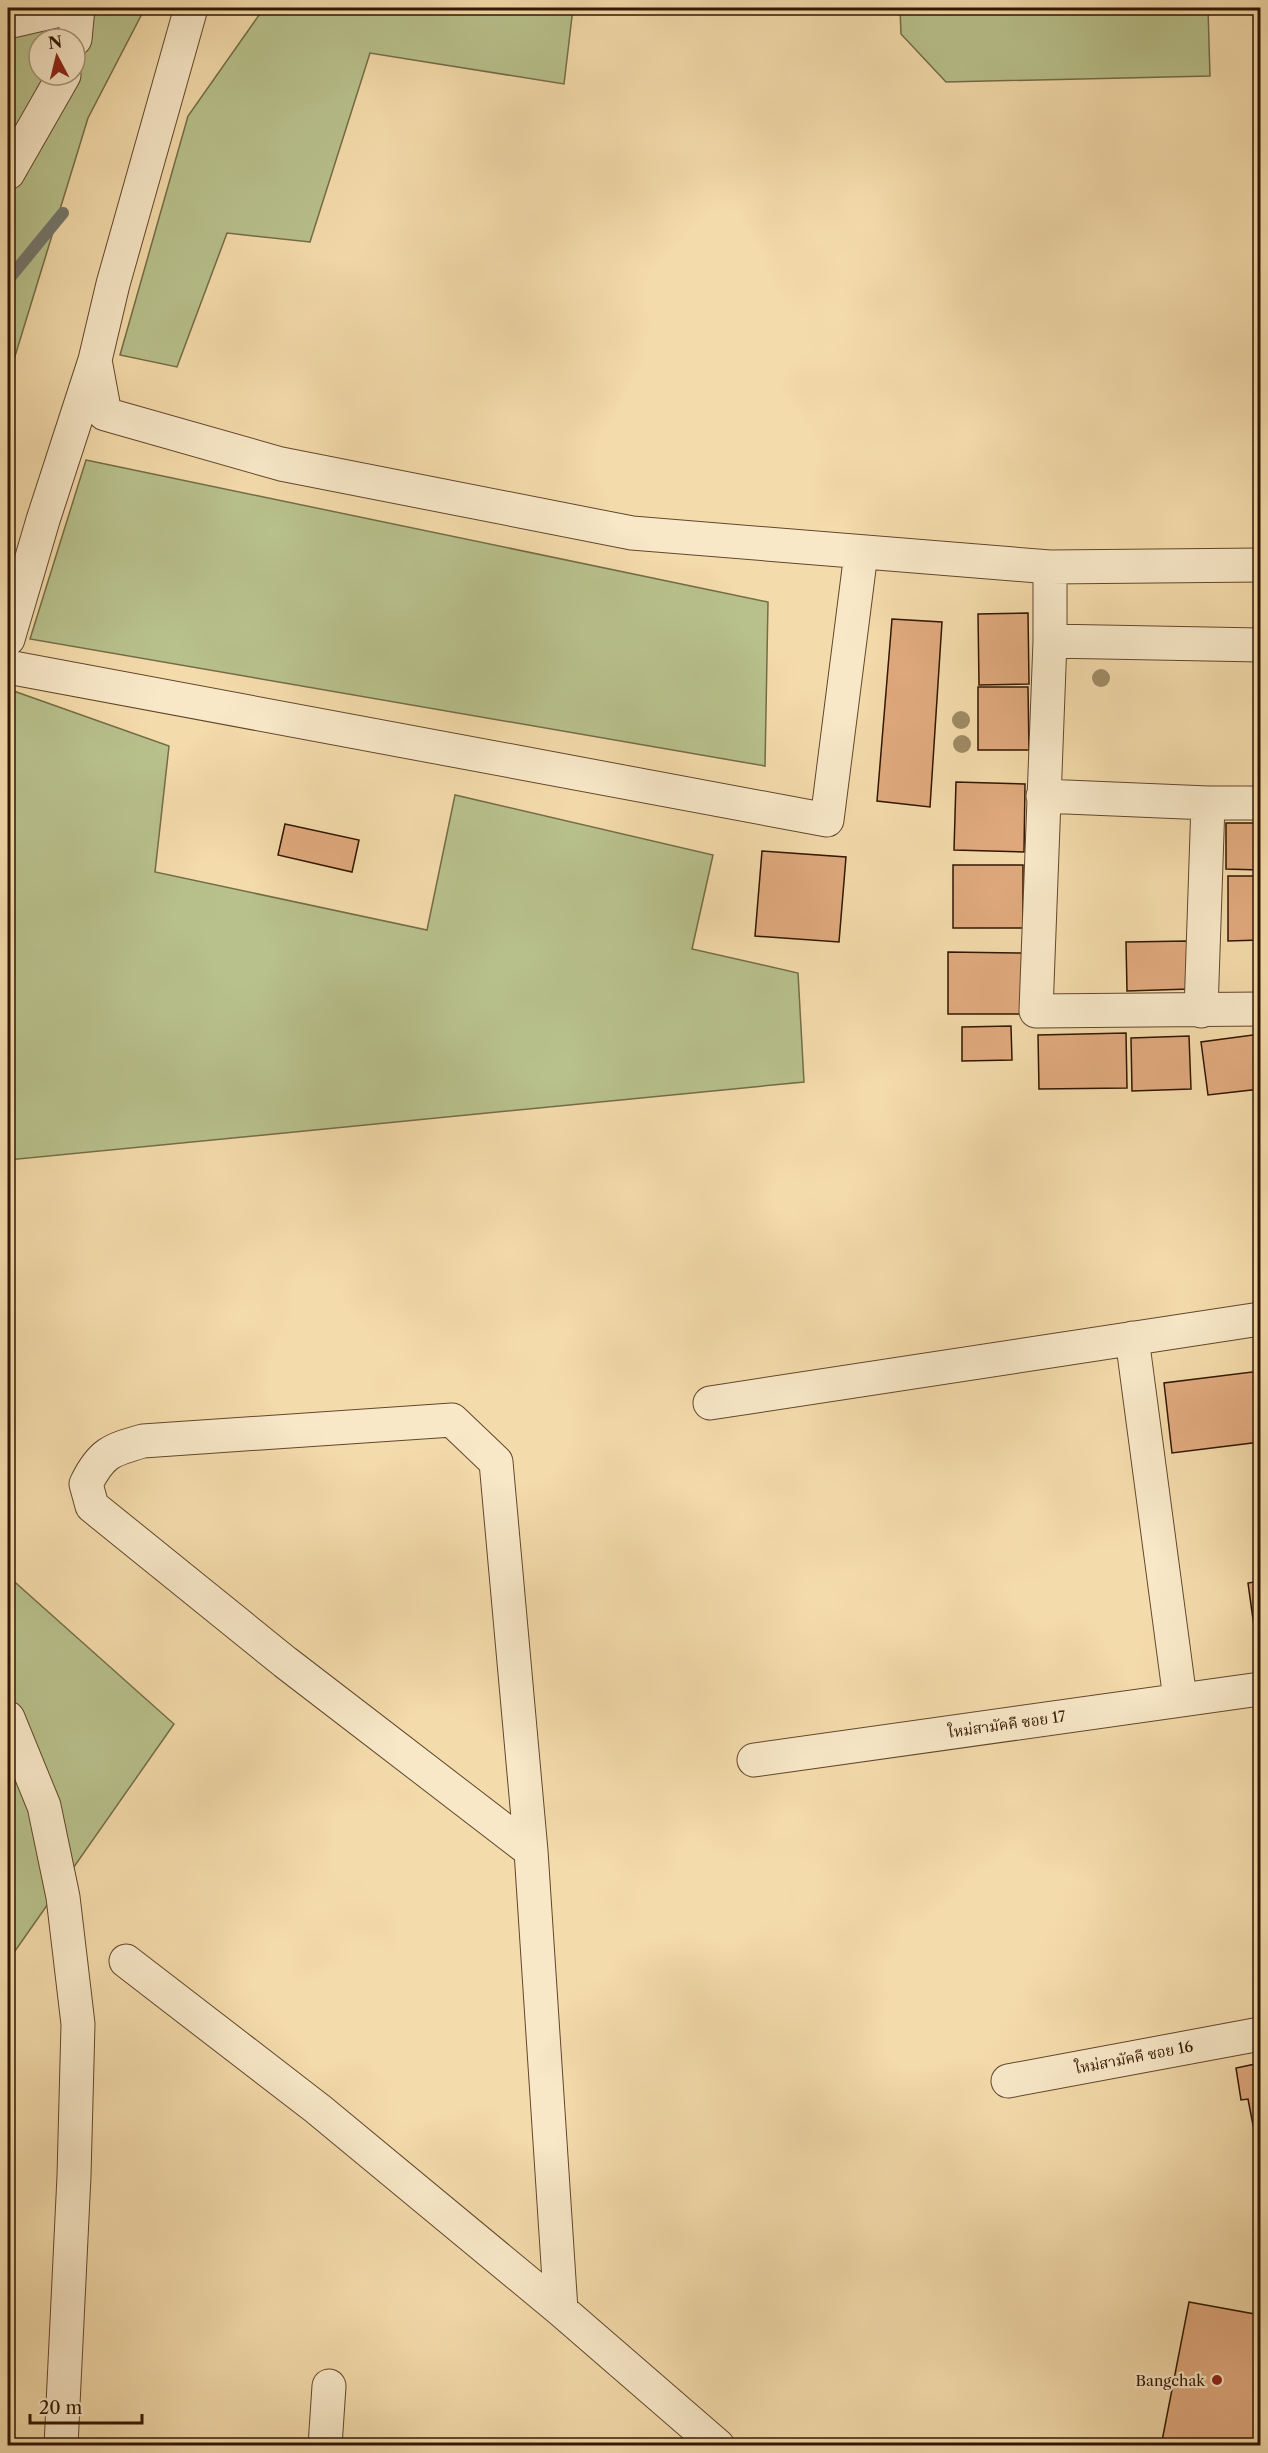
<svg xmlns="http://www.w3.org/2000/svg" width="1268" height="2453" viewBox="0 0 1268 2453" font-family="'Libre Caslon Text','Noto Serif Thai',serif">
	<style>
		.green { fill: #b8c18c; stroke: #746c46; stroke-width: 1.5; fill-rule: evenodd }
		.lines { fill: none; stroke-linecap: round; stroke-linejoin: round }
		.stream { stroke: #74776d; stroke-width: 12 }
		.building { fill: #e0aa7e; stroke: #311601; stroke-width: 1.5 }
		.minor-casing { stroke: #62472c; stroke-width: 35 }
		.minor { stroke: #f8e8c8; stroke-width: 33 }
		.tree { fill: #9f8b65 }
		.poi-dot { fill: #8f2418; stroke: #f8e8c8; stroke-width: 2 }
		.labels { text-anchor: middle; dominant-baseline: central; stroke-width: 4.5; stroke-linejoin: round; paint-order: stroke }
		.street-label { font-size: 15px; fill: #311601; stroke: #f8e8c8 }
		.poi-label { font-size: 15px; fill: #311601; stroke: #f8e8c8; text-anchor: end }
	</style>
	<rect width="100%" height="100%" fill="#f4dbab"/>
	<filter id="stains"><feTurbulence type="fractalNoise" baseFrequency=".00333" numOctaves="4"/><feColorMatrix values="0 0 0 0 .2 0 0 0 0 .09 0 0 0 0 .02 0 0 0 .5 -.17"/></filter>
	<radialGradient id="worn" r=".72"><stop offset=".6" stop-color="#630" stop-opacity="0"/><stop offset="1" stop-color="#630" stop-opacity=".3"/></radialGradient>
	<path class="green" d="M8 8H145L88 118 8 379ZM39 39H75V75H39Z
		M264 8H573L564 84 370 53 310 242 227 233 177 367 120 355 188 116Z
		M900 8H1208L1210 76 946 82 901 34Z
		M86 460 768 602 765 766 30 639Z
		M8 689 169 746 155 872 427 930 455 795 713 855 692 949 798 973 804 1082 8 1160Z
		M8 1576 174 1724 8 1961V1967Z"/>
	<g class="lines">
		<path class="stream" d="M8 280 63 213"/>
	</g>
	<path class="building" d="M1260 8V140H1255Z
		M1028 613 1029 684 979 685 978 614Z
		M892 619 942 622 930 807 877 801Z
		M978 687H1028L1029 750H978Z
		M956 782 1025 784 1024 852 954 850Z
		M1226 823H1260V870L1226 869Z
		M285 824 359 840 352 872 278 855Z
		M762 851 846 857 839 942 755 936Z
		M953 865H1023V928H953Z
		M1228 876H1260V940L1228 941Z
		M1188 941 1189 989 1127 991 1126 942Z
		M948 952 1022 953V1014H948Z
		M1011 1026 1012 1060 962 1061V1027Z
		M1126 1033 1127 1088 1039 1089 1038 1035Z
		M1260 1034V1089L1208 1095 1201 1042Z
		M1189 1036 1191 1089 1132 1091 1131 1038Z
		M1260 1371V1442L1172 1453 1164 1383Z
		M1260 1581V1648H1257L1248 1583Z
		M1260 2063V2151H1258L1248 2099 1241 2100 1236 2068Z
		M1189 2302 1260 2315V2446H1161Z"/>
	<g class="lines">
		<g class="minor-casing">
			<path id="minor" d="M8 22 69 8
				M75 39 78 8
				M8 173 64 75
				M95 360 105 414 281 464 632 533 1050 567 1260 565
				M1050 567V641L1036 1011 1260 1009
				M8 639 43 520 95 360 113 284 191 8
				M1050 641 1260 645
				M8 667 827 820 861 553
				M1043 796 1208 803H1260
				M1201 1011 1208 803
				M1132 1338 1180 1699
				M710 1403 1260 1319
				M8 1718 44 1806 63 1897 78 2024 74 2176 61 2446
				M754 1760 1260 1689
				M531 1851 285 1662 92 1506 86 1484C101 1453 111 1450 143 1441L452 1420 496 1462 531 1851 561 2310
				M126 1961 318 2109 561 2310 718 2446
				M1008 2081 1260 2034
				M325 2446 329 2386"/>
		</g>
		<use href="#minor" class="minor"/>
	</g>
	<g class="tree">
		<circle cx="1101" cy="678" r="9"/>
		<circle cx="961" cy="720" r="9"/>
		<circle cx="962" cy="744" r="9"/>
	</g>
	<circle class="poi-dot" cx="1217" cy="2380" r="6"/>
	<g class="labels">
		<g class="street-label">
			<text transform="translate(1007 1724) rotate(-8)">ใหม่สามัคคี ซอย 17</text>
			<text transform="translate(1134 2057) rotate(-11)">ใหม่สามัคคี ซอย 16</text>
		</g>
		<g class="poi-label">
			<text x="1205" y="2380">Bangchak</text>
		</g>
	</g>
	<rect width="1268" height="2453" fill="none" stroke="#f4dbab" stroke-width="30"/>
	<rect x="9" y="9" width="1250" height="2435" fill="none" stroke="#311601" stroke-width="3"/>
	<rect x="15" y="15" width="1238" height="2423" fill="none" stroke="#311601" stroke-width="1.5"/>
	<g transform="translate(57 57) rotate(353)"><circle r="28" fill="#f8e8c8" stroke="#a89478" stroke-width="1.5"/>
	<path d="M0-4.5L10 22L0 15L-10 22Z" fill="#8f2418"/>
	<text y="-9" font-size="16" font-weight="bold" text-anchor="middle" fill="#311601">N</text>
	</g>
	<path d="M30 2414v9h112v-9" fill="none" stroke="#311601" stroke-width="3"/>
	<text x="39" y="2414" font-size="18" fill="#311601" stroke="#f8e8c8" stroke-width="4.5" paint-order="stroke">20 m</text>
	<rect width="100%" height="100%" filter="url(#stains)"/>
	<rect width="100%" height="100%" fill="url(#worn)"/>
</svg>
